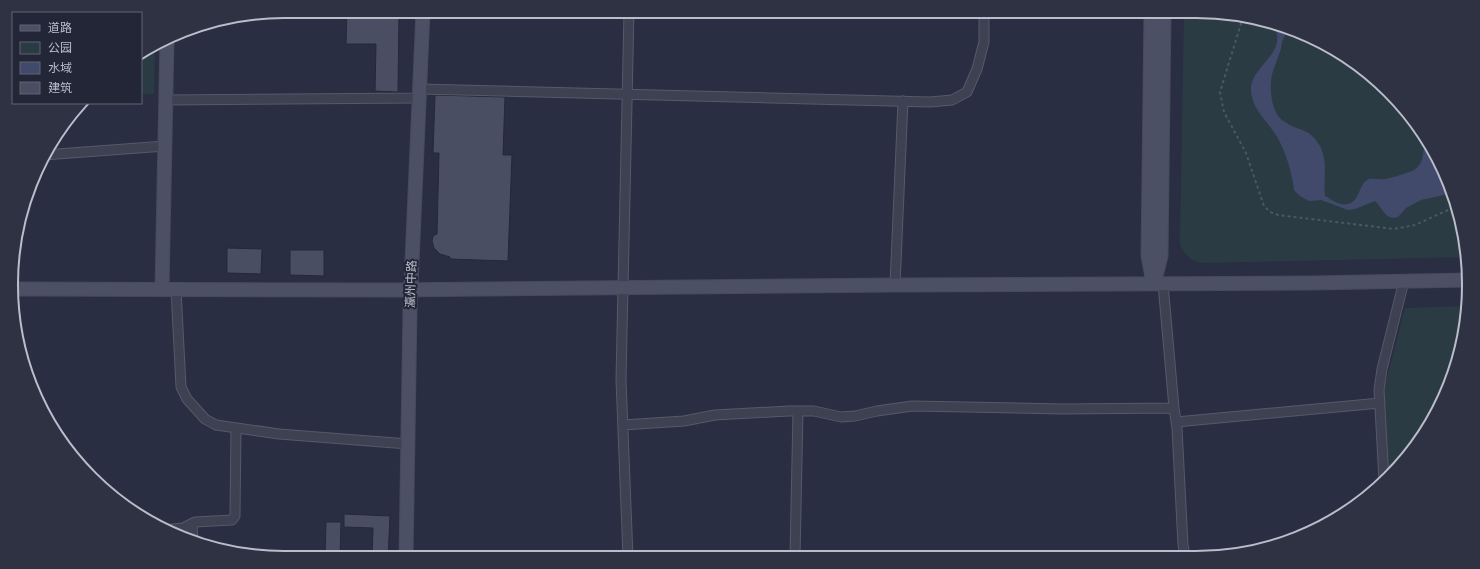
<svg xmlns="http://www.w3.org/2000/svg" width="1480" height="569" viewBox="0 0 1480 569" font-family="'Fira Sans Condensed','Noto Sans SC',sans-serif">
	<style>
		.green { fill: #2b3b43 }
		.water { fill: #424a6b }
		.building { fill: #494e63; stroke: #242839 }
		.lines { fill: none; stroke-linecap: round; stroke-linejoin: round }
		.street-casing { stroke: #565969; stroke-width: 11 }
		.secondary-casing { stroke: #474a5b; stroke-width: 15 }
		.path { stroke: #4a585f; stroke-width: 2; stroke-dasharray: 3 3; stroke-linecap: butt }
		.street { stroke: #3d4152; stroke-width: 9 }
		.secondary { stroke: #4c5064; stroke-width: 13 }
		.labels { text-anchor: middle; dominant-baseline: central; stroke-width: 4; stroke-linejoin: round; paint-order: stroke }
		.street-label { font-size: 12px; fill: #bbbdcb; stroke: #222637 }
		.rim { fill: none; stroke: #bbbdcb; stroke-width: 2 }
	</style>
	<rect width="100%" height="100%" fill="#292e42"/>
	<path class="green" d="M1184 11H1195L1267 20 1317 39 1362 68 1401 104 1432 148 1455 197 1467 249V257L1201 263C1190 259 1184 256 1180 244Z
		M155 44 154 94H141V53Z
		M1468 306 1460 356 1432 421 1389 474 1384 389 1405 308Z"/>
	<path class="water" d="M1272 22 1287 28C1286 34 1284 37 1282 42 1281 46 1281 51 1279 54 1276 64 1271 73 1271 83 1270 95 1273 116 1285 122 1300 132 1311 128 1321 148 1328 165 1323 179 1325 196 1332 200 1340 206 1348 204 1361 201 1358 183 1369 179 1374 178 1380 180 1385 179 1388 179 1411 172 1414 170 1427 162 1421 147 1427 140L1432 148 1453 193 1421 200 1406 208 1398 217C1385 221 1383 208 1375 201L1355 209 1348 210 1321 200 1309 201 1300 196 1294 190C1292 172 1286 152 1276 135 1267 121 1252 109 1251 91 1250 68 1281 57 1277 34 1276 30 1273 26 1272 22Z"/>
	<path class="building" d="M347 11H399L398 92 375 91 376 44H346Z
		M435 95 505 97 503 155H512L508 261 450 259V257L440 254 434 248 432 241 433 236 437 234 439 153H433Z
		M227 248 262 249 261 274 227 273Z
		M290 250H324V276L290 275Z
		M344 514 390 516 388 558H372L373 528 344 527Z
		M326 522H341L340 558H325Z"/>
	<g class="lines">
		<g class="street-casing">
			<path id="street" d="M420 89 930 102 952 100 967 92 977 69 984 42V11
				M165 100 419 98
				M44 155 165 146
				M1163 284 1174 408 1177 428 1183 545 1185 556
				M895 285 903 101
				M176 289 181 387 187 399 205 419 216 425 279 434 408 444
				M1176 422 1380 403
				M623 425 684 421 715 415 789 411H814L841 417 855 416 877 411 912 406 1063 409 1174 408
				M1384 480 1379 390 1382 369 1404 281
				M192 524 193 541
				M164 530 183 528 195 522 232 520 235 516 236 428
				M628 557 621 380 629 11
				M795 557 798 411"/>
		</g>
		<g class="secondary-casing">
			<path id="secondary" d="M1151 11 1148 256 1153 282
				M1154 284 1161 256 1164 11
				M15 289 389 290 895 285 1313 283 1468 280
				M162 289 167 39
				M406 558 410 308 423 11"/>
		</g>
		<path class="path" d="M1243 17 1220 92 1224 112 1246 153 1264 206 1270 212 1278 215 1394 229 1415 225 1457 206"/>
		<use href="#street" class="street"/>
		<use href="#secondary" class="secondary"/>
	</g>
	<g class="labels">
		<g class="street-label">
			<text transform="translate(411 284) rotate(-88)">瀛州中路</text>
		</g>
	</g>
	<path d="M0 0H1480V569H0ZM284 18H1196A266 266 0 0 1 1462 284V285A266 266 0 0 1 1196 551H284A266 266 0 0 1 18 285V284A266 266 0 0 1 284 18Z" fill="#2e3243" fill-rule="evenodd"/>
	<path class="rim" d="M284 18H1196A266 266 0 0 1 1462 284V285A266 266 0 0 1 1196 551H284A266 266 0 0 1 18 285V284A266 266 0 0 1 284 18Z"/>
	<rect x="12" y="12" width="130" height="92" fill="#222637" stroke="#5f6272"/>
	<rect x="20" y="25" width="20" height="6" fill="#4c5064" stroke="#5f6272"/>
	<text x="48" y="32" font-size="12" fill="#bbbdcb">道路</text>
	<rect x="20" y="42" width="20" height="12" fill="#2b3b43" stroke="#5f6272"/>
	<text x="48" y="52" font-size="12" fill="#bbbdcb">公园</text>
	<rect x="20" y="62" width="20" height="12" fill="#424a6b" stroke="#5f6272"/>
	<text x="48" y="72" font-size="12" fill="#bbbdcb">水域</text>
	<rect x="20" y="82" width="20" height="12" fill="#494e63" stroke="#5f6272"/>
	<text x="48" y="92" font-size="12" fill="#bbbdcb">建筑</text>
</svg>
